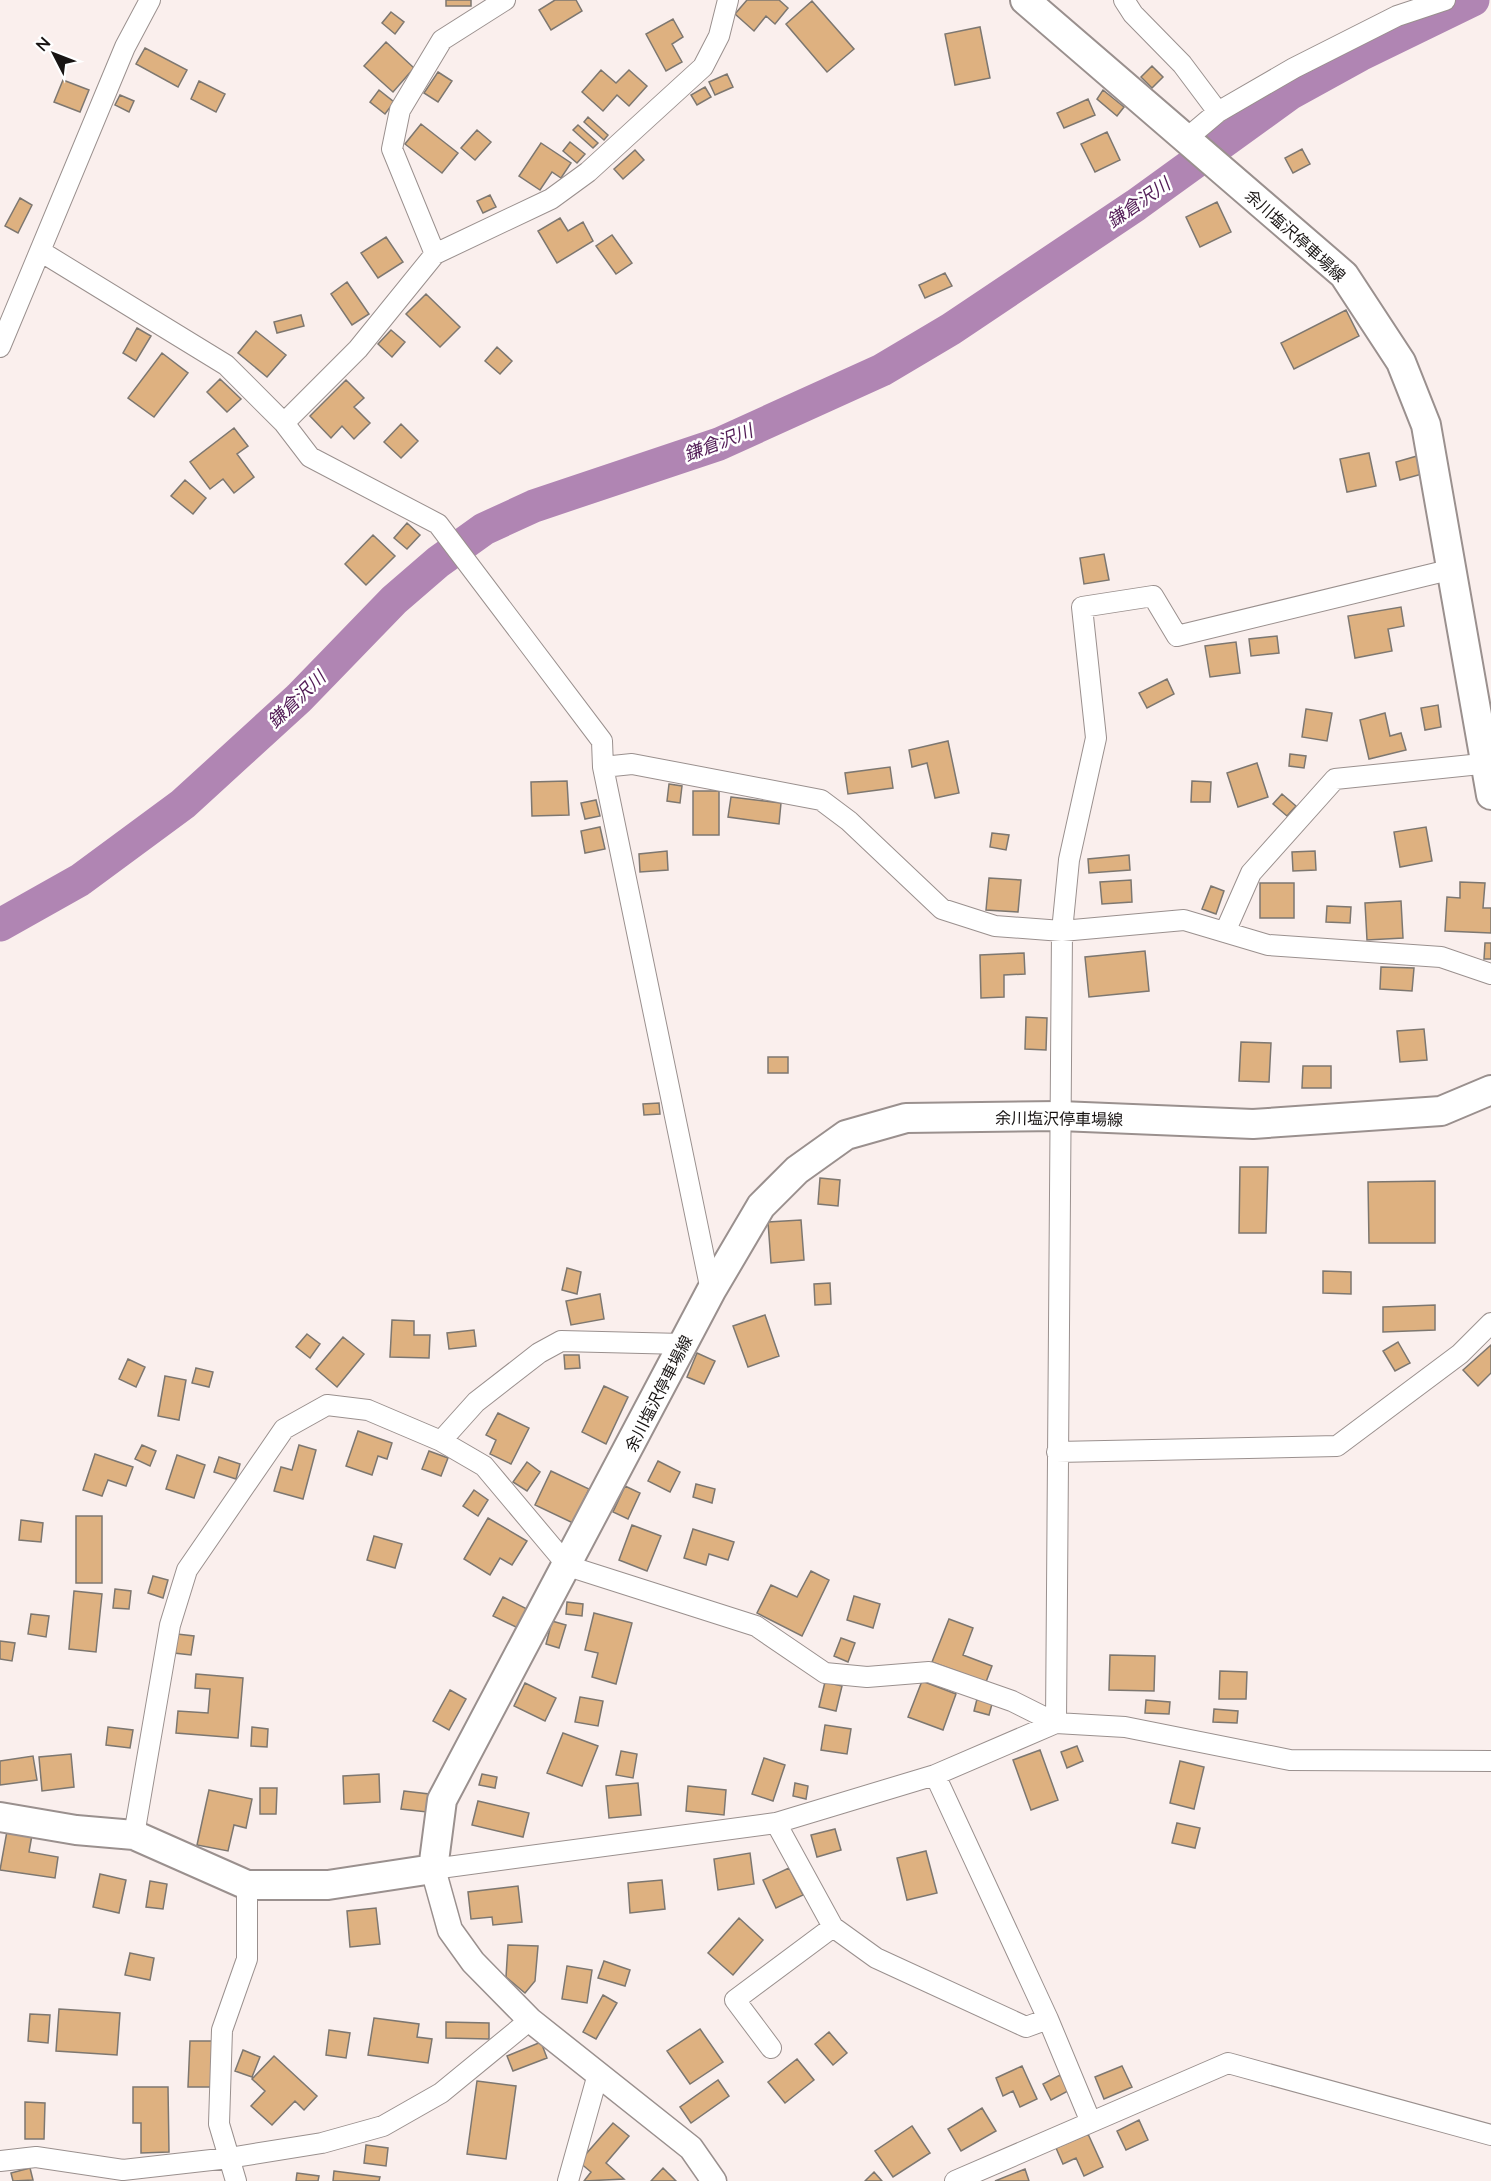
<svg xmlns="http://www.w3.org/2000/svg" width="1491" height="2181" viewBox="0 0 1491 2181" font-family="Lato,'Noto Sans JP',sans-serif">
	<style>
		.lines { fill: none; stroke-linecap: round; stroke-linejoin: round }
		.river { stroke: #b085b3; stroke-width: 33 }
		.building { fill: #deb180; stroke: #7d7770; stroke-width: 1.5 }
		.minor-casing { stroke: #9a908e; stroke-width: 22 }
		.tertiary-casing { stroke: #9a908e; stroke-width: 27 }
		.secondary-casing { stroke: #9a908e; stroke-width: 32 }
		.minor { stroke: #fff; stroke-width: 20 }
		.tertiary { stroke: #fff; stroke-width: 24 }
		.secondary { stroke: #fff; stroke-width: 28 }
		.labels { text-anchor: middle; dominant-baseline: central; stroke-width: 5; stroke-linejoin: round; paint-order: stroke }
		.street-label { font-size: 16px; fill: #181413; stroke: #fff }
		.water-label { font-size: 18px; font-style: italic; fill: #521c56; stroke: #fff }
	</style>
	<rect width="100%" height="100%" fill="#faefed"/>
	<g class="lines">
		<path class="river" d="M0 925 80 880 183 804 299 698 394 600 438 562 484 529 534 506 719 444 882 370 951 329 1136 205 1291 93 1360 55 1473 0"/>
	</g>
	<path class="building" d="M446 0H471V6H446Z
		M555 0H576L582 11 551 30 539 10Z
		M747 0H779L788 8 775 24 766 16 754 31 735 14Z
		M812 1 854 49 827 72 786 24Z
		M391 12 404 22 395 34 382 23Z
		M673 19 683 37 672 44 682 62 666 71 646 34Z
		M980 27 990 78 955 85 945 34Z
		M386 42 414 68 393 92 364 66Z
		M145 48 187 70 178 87 136 64Z
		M1152 66 1163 77 1152 88 1141 77Z
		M601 70 616 83 629 70 647 86 629 106 617 95 603 111 582 92Z
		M438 72 452 81 438 102 424 93Z
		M727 74 733 87 715 95 709 82Z
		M63 80 89 90 80 112 54 102Z
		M199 81 225 94 216 112 191 99Z
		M705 87 711 97 697 105 691 95Z
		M379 90 394 102 385 114 370 102Z
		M1103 90 1124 107 1117 116 1097 99Z
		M120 95 134 101 129 112 115 105Z
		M1088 99 1095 115 1064 128 1057 113Z
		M588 117 608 135 604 140 584 122Z
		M421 124 458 153 442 173 405 144Z
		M578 125 598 143 593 148 573 130Z
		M477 130 491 142 475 160 461 148Z
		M1107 132 1120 160 1095 172 1081 144Z
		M570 142 585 154 577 163 563 151Z
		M541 143 571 163 561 178 552 172 540 190 519 176Z
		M1302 149 1310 164 1293 173 1285 158Z
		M635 150 644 160 623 179 614 169Z
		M490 195 496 207 483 213 477 201Z
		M20 198 32 205 18 233 5 226Z
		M1217 202 1231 232 1200 247 1186 217Z
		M560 218 568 231 583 222 593 241 557 263 538 231Z
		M612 235 632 263 616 274 596 246Z
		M386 237 403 262 378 278 361 253Z
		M945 273 952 286 925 298 919 285Z
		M347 282 369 314 352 325 331 294Z
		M426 294 460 327 440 347 406 314Z
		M1346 310 1359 336 1294 369 1281 343Z
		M301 315 304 326 277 333 274 322Z
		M137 328 151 336 136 361 123 353Z
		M391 330 405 342 392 357 378 344Z
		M256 331 286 355 267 377 238 353Z
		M497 347 512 361 500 374 485 361Z
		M162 353 188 373 154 417 128 398Z
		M220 379 241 399 227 412 207 392Z
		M346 380 364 398 354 407 370 423 354 439 342 426 331 438 310 416Z
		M401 424 418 441 401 458 384 442Z
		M234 428 248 446 237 454 254 477 234 493 223 479 210 489 190 462Z
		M1369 453 1376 486 1347 492 1340 459Z
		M1417 456 1422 474 1400 480 1396 462Z
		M185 480 206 498 193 514 171 496Z
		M407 523 420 535 407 549 394 538Z
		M373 535 395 556 366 585 345 564Z
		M1104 554 1109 580 1084 584 1080 558Z
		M1401 607 1404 626 1388 629 1392 651 1355 658 1348 616Z
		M1277 636 1279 653 1251 656 1249 639Z
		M1236 642 1240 673 1210 677 1205 646Z
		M1167 679 1174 694 1147 708 1139 693Z
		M1438 705 1441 727 1425 730 1421 708Z
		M1306 709 1332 713 1327 741 1302 737Z
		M1385 713 1390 736 1401 733 1406 750 1369 759 1360 720Z
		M948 741 959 793 935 798 927 763 912 767 909 750Z
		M1290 754 1306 756 1304 768 1289 766Z
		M1257 763 1268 797 1238 807 1227 773Z
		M890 767 893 788 848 794 845 773Z
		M567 781 569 815 532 816 531 782Z
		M1192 781 1211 782 1210 802H1191Z
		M669 784 682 786 680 803 667 801Z
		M693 791H719V835H693Z
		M1282 794 1296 806 1287 816 1273 804Z
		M731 797 781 803 779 824 728 817Z
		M596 800 600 816 585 819 581 803Z
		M600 827 605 849 585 853 581 831Z
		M1426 827 1432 861 1400 867 1394 832Z
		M992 833 1009 835 1006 850 990 847Z
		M667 851 668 870 640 872 639 854Z
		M1315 851 1316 870 1293 871 1292 852Z
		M1129 855 1130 870 1089 873 1088 859Z
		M989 878 1021 880 1018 912 986 910Z
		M1131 880 1132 902 1102 904 1100 882Z
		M1460 882 1485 883 1483 908H1491V933L1445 931 1447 897 1460 898Z
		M1260 883H1294V918H1260Z
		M1211 886 1224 891 1216 914 1202 909Z
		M1401 901 1403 938 1367 940 1365 903Z
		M1327 906 1351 907 1350 923 1326 922Z
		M1485 943H1491V959H1484Z
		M1145 951 1149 991 1089 997 1085 957Z
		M1024 953 1025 974 1004 975V997L981 998 980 955Z
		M1381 967 1414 968 1412 991 1380 989Z
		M1026 1017 1047 1018 1046 1050 1025 1049Z
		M1424 1029 1427 1060 1400 1062 1397 1031Z
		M1241 1042 1271 1043 1269 1082 1239 1081Z
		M768 1057H788V1073H768Z
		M1303 1066H1331V1088H1302Z
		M659 1103 660 1114 644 1115 643 1104Z
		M1240 1167H1268L1266 1233H1239Z
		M820 1178 840 1180 838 1206 818 1204Z
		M1435 1181V1243H1369L1368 1182Z
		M801 1220 804 1260 771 1263 768 1222Z
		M567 1268 581 1272 577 1294 562 1290Z
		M1323 1271 1351 1272V1294L1323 1293Z
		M830 1283 831 1304 815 1305 814 1284Z
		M600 1294 604 1319 571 1325 566 1301Z
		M1435 1305V1330L1383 1332V1307Z
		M765 1315 779 1356 748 1367 733 1326Z
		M392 1320 414 1321V1335H430L429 1358 390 1357Z
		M474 1330 476 1346 449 1349 447 1333Z
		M307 1334 320 1344 310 1358 296 1347Z
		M343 1337 364 1354 337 1387 316 1369Z
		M1398 1342 1410 1363 1395 1371 1383 1351Z
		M1491 1345V1373L1478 1386 1463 1370Z
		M697 1353 715 1361 704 1384 687 1377Z
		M564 1355H579L580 1368 565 1369Z
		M128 1359 145 1367 136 1387 119 1379Z
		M196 1368 213 1372 209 1387 192 1383Z
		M165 1376 186 1380 179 1420 158 1416Z
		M604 1386 628 1397 606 1444 582 1432Z
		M498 1413 529 1428 511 1464 490 1454 496 1440 486 1435Z
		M358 1431 392 1443 387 1459 378 1456 372 1475 346 1466Z
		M142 1445 156 1451 150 1466 135 1459Z
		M299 1445 316 1450 303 1499 274 1491 281 1467 292 1470Z
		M429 1451 448 1458 441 1476 422 1469Z
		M95 1454 133 1467 126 1486 108 1480 102 1496 83 1490Z
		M177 1455 205 1465 194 1498 166 1489Z
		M219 1457 240 1464 236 1479 214 1472Z
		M658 1461 680 1472 670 1492 648 1481Z
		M527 1462 540 1472 527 1491 513 1482Z
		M551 1471 589 1489 573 1523 535 1505Z
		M696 1484 715 1489 712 1503 693 1497Z
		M625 1486 640 1493 628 1519 613 1512Z
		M474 1490 488 1500 478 1516 463 1506Z
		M76 1516H102V1583H76Z
		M488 1518 527 1541 512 1565 500 1558 490 1575 464 1559Z
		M21 1520 43 1523 41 1542 19 1540Z
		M632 1525 661 1536 647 1571 619 1560Z
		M693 1529 734 1542 728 1560 709 1554 706 1565 684 1558Z
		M374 1536 402 1544 395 1568 367 1560Z
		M811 1571 829 1580 802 1636 757 1613 771 1585 797 1597Z
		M153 1576 168 1580 163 1598 148 1593Z
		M115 1589 131 1591 129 1609 113 1608Z
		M74 1591 102 1594 96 1652 69 1649Z
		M854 1596 880 1604 873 1628 847 1620Z
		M503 1597 527 1609 518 1628 493 1616Z
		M567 1602 583 1604 582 1616 566 1614Z
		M594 1613 632 1623 616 1684 592 1677 598 1653 585 1650Z
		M31 1614 49 1616 46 1637 28 1634Z
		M949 1619 973 1628 963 1655 992 1666 986 1682 932 1662Z
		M552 1621 566 1625 559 1648 546 1644Z
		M177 1634 194 1636 191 1655 174 1653Z
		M841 1638 855 1643 848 1662 834 1656Z
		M0 1641 15 1643 12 1661 0 1659Z
		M1110 1655 1155 1656 1154 1691 1109 1690Z
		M1220 1671 1247 1672 1246 1699H1219Z
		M196 1674 243 1678 238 1738 176 1733 178 1711 208 1713 210 1689 195 1688Z
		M922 1681 956 1694 943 1730 908 1717Z
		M825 1682 842 1686 836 1711 819 1707Z
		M525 1683 556 1698 545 1721 514 1706Z
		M450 1690 466 1699 449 1730 433 1721Z
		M580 1697 603 1701 598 1726 575 1722Z
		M977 1699 992 1704 989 1715 974 1711Z
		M1146 1700 1170 1702 1169 1714 1145 1713Z
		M1214 1709 1238 1711 1237 1723 1213 1722Z
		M825 1725 851 1729 847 1754 821 1750Z
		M108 1727 133 1730 130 1748 106 1745Z
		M252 1727 268 1729 267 1747 251 1746Z
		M563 1733 598 1746 582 1786 547 1773Z
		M1077 1746 1083 1761 1067 1768 1061 1752Z
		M1040 1750 1058 1800 1031 1810 1013 1760Z
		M621 1751 637 1754 633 1778 616 1775Z
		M71 1754 74 1787 42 1791 39 1757Z
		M33 1756 37 1780 0 1785V1761Z
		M764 1758 785 1765 773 1801 752 1794Z
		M1180 1761 1204 1767 1194 1809 1170 1803Z
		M379 1774 380 1802 344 1804 343 1776Z
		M482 1774 497 1777 495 1788 479 1785Z
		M638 1783 641 1815 609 1818 606 1786Z
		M795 1783 808 1786 806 1799 793 1796Z
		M688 1786 726 1790 724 1815 686 1811Z
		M260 1788H277L276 1814H260Z
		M209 1790 252 1799 246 1828 234 1825 228 1851 197 1845Z
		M404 1791 429 1794 427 1812 401 1809Z
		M478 1801 529 1813 523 1837 472 1825Z
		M1177 1823 1200 1828 1195 1848 1172 1843Z
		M835 1829 841 1850 817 1857 811 1835Z
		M7 1831 32 1835 29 1852 58 1857 55 1878 0 1870Z
		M926 1851 937 1893 907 1900 897 1858Z
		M750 1853 754 1884 718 1890 714 1859Z
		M789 1868 803 1895 776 1908 763 1880Z
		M100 1874 126 1880 119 1913 93 1907Z
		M662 1880 665 1909 630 1913 628 1883Z
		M150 1881 167 1884 163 1909 146 1907Z
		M518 1886 522 1922 493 1925 492 1917 471 1919 468 1892Z
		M376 1908 380 1944 350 1947 347 1911Z
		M739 1918 763 1940 733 1975 708 1953Z
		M508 1945 538 1946 535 1981 525 1993 506 1977Z
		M130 1953 154 1958 150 1980 125 1975Z
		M604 1961 630 1970 625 1986 598 1978Z
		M567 1966 592 1970 587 2003 562 1999Z
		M603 1995 617 2003 596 2039 583 2032Z
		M59 2009 120 2013 117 2055 56 2051Z
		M30 2014 50 2015 48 2043 28 2041Z
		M374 2018 419 2024 417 2037 432 2039 428 2063 368 2055Z
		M446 2022 489 2023V2039L446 2038Z
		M700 2029 723 2062 690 2084 667 2051Z
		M329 2030 350 2033 346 2058 326 2055Z
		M829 2032 847 2053 833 2065 815 2044Z
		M190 2041H212L211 2087H188Z
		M541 2042 547 2058 513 2071 507 2056Z
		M243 2050 260 2057 252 2077 235 2071Z
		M274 2056 317 2096 304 2110 295 2101 272 2125 251 2106 265 2091 252 2079Z
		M797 2059 814 2080 785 2103 768 2082Z
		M1022 2066 1037 2099 1020 2107 1013 2091 1003 2096 996 2078Z
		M1122 2066 1132 2087 1104 2099 1095 2077Z
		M1060 2075 1068 2091 1051 2100 1043 2084Z
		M718 2080 729 2096 691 2123 680 2107Z
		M477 2081 516 2086 506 2159 467 2154Z
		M133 2087H168L169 2152 141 2153V2123H133Z
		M25 2102 45 2103 44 2139H25Z
		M982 2108 996 2131 961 2151 948 2129Z
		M1139 2120 1148 2140 1126 2150 1117 2131Z
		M613 2123 629 2136 606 2163 624 2179 584 2181 591 2172 579 2162Z
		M912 2126 930 2153 893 2177 875 2151Z
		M1088 2134 1103 2167 1084 2176 1076 2158 1063 2164 1056 2148Z
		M366 2145 388 2148 386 2166 364 2163Z
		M30 2168 33 2180 13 2181 11 2173Z
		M663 2168 676 2181H651Z
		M1025 2169 1029 2181H995Z
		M334 2171 380 2177 379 2181H333Z
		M874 2172 882 2181H865Z
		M297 2173 319 2176 318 2181H296Z"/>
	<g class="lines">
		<g class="minor-casing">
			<path id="minor" d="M1124 0 1133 14 1182 64 1218 112
				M1186 139 1218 112 1294 68 1397 16 1445 0
				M40 251 226 365 284 423 310 457 438 524 602 741 603 767 711 1291
				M435 254 392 149 400 110 442 40 505 0
				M0 347 125 47 150 0
				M284 423 358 349 435 254 551 199 588 172 703 67 719 36 728 0
				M603 767 632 764 821 800 849 821 942 909 995 926 1062 931 1184 920 1268 945 1441 957 1491 974
				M1225 932 1251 873 1335 779 1491 763
				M441 1441 476 1402 539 1353 561 1341 683 1344
				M1057 1452 1337 1446 1460 1354 1491 1323
				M1056 1723 1062 931 1069 860 1096 738 1082 607 1153 596 1177 636 1453 569
				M935 1775 1048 2019 1090 2120
				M776 1823 833 1927 876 1958 1026 2027 1048 2019
				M134 1835 170 1625 187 1570 284 1429 327 1405 368 1410 441 1441 484 1466 568 1566 756 1626 825 1673 867 1677 929 1672 1012 1701 1056 1723 1125 1727 1290 1760 1491 1761
				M433 1869 776 1823 935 1775 1056 1723
				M771 2048 735 2000 833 1927
				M0 2161 36 2157 123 2170 229 2158 322 2143 383 2126 441 2093 530 2020
				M236 2181 219 2124 222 2030 247 1959V1885
				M568 2181 598 2074
				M955 2181 1228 2063 1491 2135"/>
		</g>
		<g class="tertiary-casing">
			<path id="tertiary" d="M433 1869 450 1930 473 1962 530 2020 691 2148 714 2181"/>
		</g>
		<g class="secondary-casing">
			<path id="secondary" d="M1025 0 1344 275 1401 362 1426 425 1491 795
				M0 1817 76 1830 134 1835 247 1885H328L433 1869 442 1800 711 1291 761 1206 797 1170 846 1135 906 1118 1060 1116 1253 1124 1441 1111 1491 1090"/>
		</g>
		<use href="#minor" class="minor"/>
		<use href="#tertiary" class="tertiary"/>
		<use href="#secondary" class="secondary"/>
	</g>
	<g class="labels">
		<g class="street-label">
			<text transform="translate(1296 235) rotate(42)">余川塩沢停車場線</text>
			<text transform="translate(1059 1118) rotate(1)">余川塩沢停車場線</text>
			<text transform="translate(658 1393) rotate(-63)">余川塩沢停車場線</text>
		</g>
		<g class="water-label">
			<text transform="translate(1138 202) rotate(-35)">鎌倉沢川</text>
			<text transform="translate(718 442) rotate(-21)">鎌倉沢川</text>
			<text transform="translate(296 699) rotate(-44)">鎌倉沢川</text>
		</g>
	</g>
	<g transform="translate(54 54) rotate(312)" stroke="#ffffff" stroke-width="4.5" paint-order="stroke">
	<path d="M0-4.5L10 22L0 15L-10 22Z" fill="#181413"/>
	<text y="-9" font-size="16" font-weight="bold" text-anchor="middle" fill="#181413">N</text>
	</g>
</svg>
